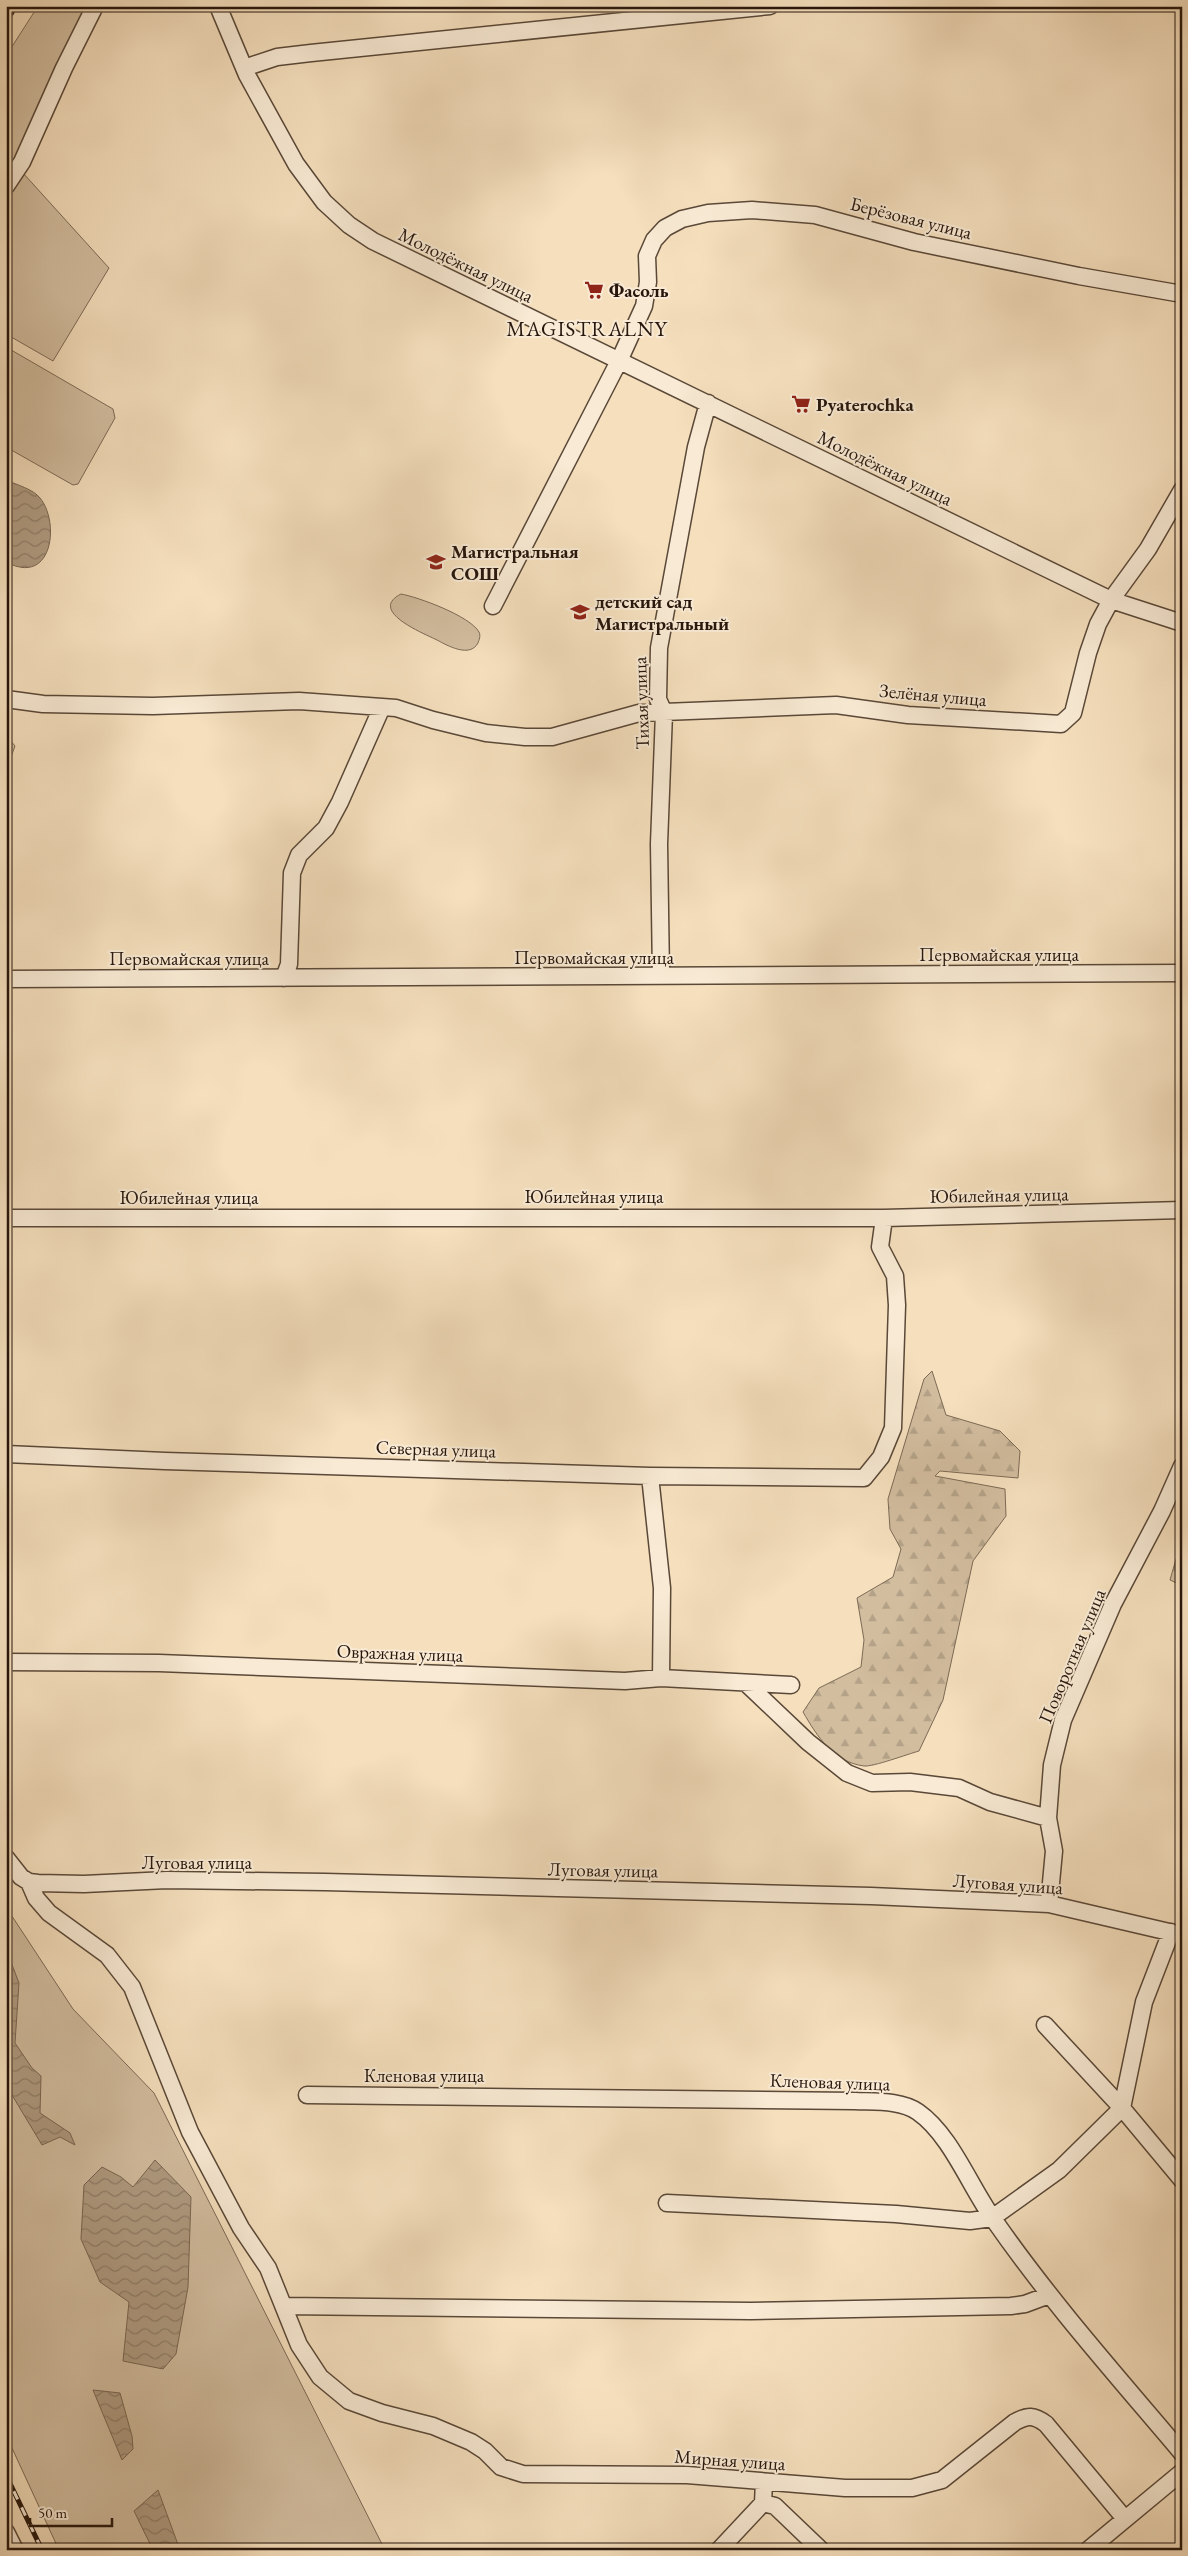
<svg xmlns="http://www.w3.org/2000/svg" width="1188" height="2556" viewBox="0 0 1188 2556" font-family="'EB Garamond',serif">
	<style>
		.green { fill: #d2bd9f; stroke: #7c6a56 }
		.forest { fill: url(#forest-firs); stroke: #7c6a56 }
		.water { fill: url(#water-waves); stroke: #796652 }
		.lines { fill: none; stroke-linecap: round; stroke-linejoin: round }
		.minor-casing { stroke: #5a4838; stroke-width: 19 }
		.minor { stroke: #f8ead4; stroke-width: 16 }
		.rail-casing { stroke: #27160c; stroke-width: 5 }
		.rail { stroke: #f8ead4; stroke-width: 3; stroke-dasharray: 9; stroke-linecap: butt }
		.labels { text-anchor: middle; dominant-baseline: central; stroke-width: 4; stroke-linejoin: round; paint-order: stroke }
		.street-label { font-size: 19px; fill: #27160c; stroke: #f8ead4 }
		.poi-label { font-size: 19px; font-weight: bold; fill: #27160c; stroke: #f8ead4; text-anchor: start }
		.quarter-label { font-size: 21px; letter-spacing: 1px; fill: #27160c; stroke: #f8ead4 }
	</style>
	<defs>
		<pattern id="forest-firs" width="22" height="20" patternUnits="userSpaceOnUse" patternTransform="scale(1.25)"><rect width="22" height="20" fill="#d2bd9f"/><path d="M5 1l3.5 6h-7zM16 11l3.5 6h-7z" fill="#b4a288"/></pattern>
		<pattern id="water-waves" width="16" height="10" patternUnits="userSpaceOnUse" patternTransform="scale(1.25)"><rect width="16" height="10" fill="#af9b81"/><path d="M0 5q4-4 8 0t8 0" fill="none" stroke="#8e7d68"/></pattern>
	</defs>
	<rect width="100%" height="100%" fill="#f5dfbd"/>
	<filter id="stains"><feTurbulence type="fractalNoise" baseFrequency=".004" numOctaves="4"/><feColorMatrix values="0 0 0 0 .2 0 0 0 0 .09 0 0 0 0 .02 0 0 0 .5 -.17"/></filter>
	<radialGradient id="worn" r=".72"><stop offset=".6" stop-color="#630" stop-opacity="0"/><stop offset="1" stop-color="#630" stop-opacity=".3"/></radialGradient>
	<path class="green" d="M38 6H94L6 186V56Z
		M23 173 109 268 53 361 6 334V201Z
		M6 347 113 409 115 418 78 484 73 485 6 447Z
		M401 594C418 597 470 616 479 632 481 636 479 640 478 643 470 658 448 646 437 640 425 634 367 611 401 594Z
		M6 1907 73 2009 154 2093 385 2550H59L6 2435Z"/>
	<path class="forest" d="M6 735 15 746 11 757H6Z
		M932 1371 946 1415 1000 1431 1020 1451 1018 1478 940 1471 935 1476 1005 1489 1006 1516 973 1561 943 1700 919 1751C908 1754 873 1767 864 1766 833 1762 817 1736 803 1712L819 1688 861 1667 864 1640 857 1598 893 1577 901 1549 890 1529 888 1499 924 1379Z
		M1182 1554V1585H1181L1170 1580 1176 1559Z"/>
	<path class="water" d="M6 480C17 485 33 489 40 498 60 522 53 587 6 562Z
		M6 1949 19 1983 15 2043 32 2068 41 2076 40 2113 70 2133 75 2145 60 2137 42 2145 6 2085Z
		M155 2160 191 2197 188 2287 176 2354 163 2369 123 2361 129 2302 100 2282 81 2239 84 2185 102 2167 121 2177 133 2187Z
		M93 2390 120 2393 132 2436 133 2449 122 2460Z
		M158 2490 180 2550H153L134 2511Z"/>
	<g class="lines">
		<g class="minor-casing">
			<path id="minor" d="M218 6 247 75 296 164 324 202 349 225 373 241 1111 600 1182 623
				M244 68 277 57 311 53 770 6
				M6 186 22 162 64 68 95 6
				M493 606 619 361 644 306 648 282 647 256 654 240 665 228 682 219 708 213 752 210 815 215 914 242 1079 276 1182 294
				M6 699 43 704 153 706 299 701 382 707 396 708 433 720 486 733 525 737H552L639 713 836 705 908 715 1061 724 1073 713 1088 653 1098 624 1111 600 1148 549 1182 490
				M661 976 659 844 664 713 658 699 659 648 696 447 708 403
				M284 978 289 964 292 873 299 855 326 828 340 802 382 707
				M6 979 1182 973
				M6 1218H884L1182 1210
				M6 1454 165 1461 650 1476 864 1478 881 1457 893 1428 897 1305 895 1276 880 1247 884 1218
				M650 1476 662 1588 661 1678
				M6 1662 159 1663 625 1681 661 1678 791 1685
				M747 1684 808 1742 847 1773 872 1783 910 1782 959 1788 990 1802 1048 1818
				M6 1858 21 1877 29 1882 38 1883 84 1884 167 1880 325 1882 871 1896 1049 1904 1182 1935
				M29 1882 36 1898 49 1913 107 1955 132 1987 190 2132 241 2228 268 2268 299 2345 320 2377 349 2401 382 2413 433 2426 471 2442 485 2451 501 2467 523 2474 687 2475 845 2488H912L942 2480 1015 2422C1028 2415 1034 2415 1046 2424L1125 2519
				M1049 1904 1054 1851 1048 1818 1052 1765 1063 1720 1113 1604 1162 1511 1182 1466
				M1045 2025 1122 2108 1182 2180
				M307 2095 855 2101C874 2102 901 2100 918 2112 951 2135 970 2187 994 2220 1051 2302 1117 2376 1182 2453
				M667 2203 896 2214 970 2221 992 2218 1059 2170 1122 2108 1144 2002 1171 1932
				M284 2306 751 2311 1011 2306 1025 2304 1049 2295
				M763 2503 775 2506 821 2550
				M6 2532 15 2550
				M719 2550 763 2503 764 2482
				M1088 2550 1182 2472"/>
		</g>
		<use href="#minor" class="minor"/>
		<g class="rail-casing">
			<path id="rail" d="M6 7 7 6
				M6 22 16 6
				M6 2475 42 2550"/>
		</g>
		<use href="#rail" class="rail"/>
	</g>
	<defs>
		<g id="supermarket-bare" transform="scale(1.5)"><path d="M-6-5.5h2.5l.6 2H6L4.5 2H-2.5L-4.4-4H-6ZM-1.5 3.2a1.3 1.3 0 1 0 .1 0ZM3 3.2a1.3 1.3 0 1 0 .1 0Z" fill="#8f2418" stroke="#f8ead4" stroke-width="2.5" paint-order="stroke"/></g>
		<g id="school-bare" transform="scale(1.5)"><path d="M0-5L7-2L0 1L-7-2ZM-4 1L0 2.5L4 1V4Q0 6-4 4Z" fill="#8f2418" stroke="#f8ead4" stroke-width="2.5" paint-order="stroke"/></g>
	</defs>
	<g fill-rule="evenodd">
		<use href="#supermarket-bare" x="594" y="290"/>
		<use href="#supermarket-bare" x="801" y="404"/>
		<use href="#school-bare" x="436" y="562"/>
		<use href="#school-bare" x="580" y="612"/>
	</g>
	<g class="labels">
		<g class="street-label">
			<text transform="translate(911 218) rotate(14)">Берёзовая улица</text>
			<text transform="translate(466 265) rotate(26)">Молодёжная улица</text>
			<text transform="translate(885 468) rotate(26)">Молодёжная улица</text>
			<text transform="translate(933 695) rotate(5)">Зелёная улица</text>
			<text transform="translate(641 703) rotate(-92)">Тихая улица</text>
			<text x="999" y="954">Первомайская улица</text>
			<text x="594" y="957">Первомайская улица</text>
			<text x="189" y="958">Первомайская улица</text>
			<text transform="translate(999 1195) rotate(-1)">Юбилейная улица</text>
			<text x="594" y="1196">Юбилейная улица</text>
			<text x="189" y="1197">Юбилейная улица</text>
			<text transform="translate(436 1449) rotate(2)">Северная улица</text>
			<text transform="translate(400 1653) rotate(2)">Овражная улица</text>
			<text transform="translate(1072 1656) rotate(-67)">Поворотная улица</text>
			<text x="197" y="1862">Луговая улица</text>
			<text transform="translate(603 1870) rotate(1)">Луговая улица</text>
			<text transform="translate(1008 1884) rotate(4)">Луговая улица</text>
			<text x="424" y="2075">Кленовая улица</text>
			<text transform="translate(830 2082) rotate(2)">Кленовая улица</text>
			<text transform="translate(730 2460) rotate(4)">Мирная улица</text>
		</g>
		<g class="poi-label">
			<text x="609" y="290">Фасоль</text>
			<text x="816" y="404">Pyaterochka</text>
			<text x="451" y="551">Магистральная<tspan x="451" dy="22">СОШ</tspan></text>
			<text x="595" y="601">детский сад<tspan x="595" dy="22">Магистральный</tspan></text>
		</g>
		<g class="quarter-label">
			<text x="587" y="328">MAGISTRALNY</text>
		</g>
	</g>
	<rect width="1188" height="2556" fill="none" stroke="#f5dfbd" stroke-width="25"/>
	<rect x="8" y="8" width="1173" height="2541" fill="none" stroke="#27160c" stroke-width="2.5"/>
	<rect x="12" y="12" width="1163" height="2531" fill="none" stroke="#27160c"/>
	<path d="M30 2518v8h82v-8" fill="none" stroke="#27160c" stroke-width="2.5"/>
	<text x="38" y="2518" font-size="15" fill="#27160c" stroke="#f8ead4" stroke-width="4" paint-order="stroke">50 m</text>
	<rect width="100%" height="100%" filter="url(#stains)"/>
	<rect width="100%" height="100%" fill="url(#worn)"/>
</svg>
